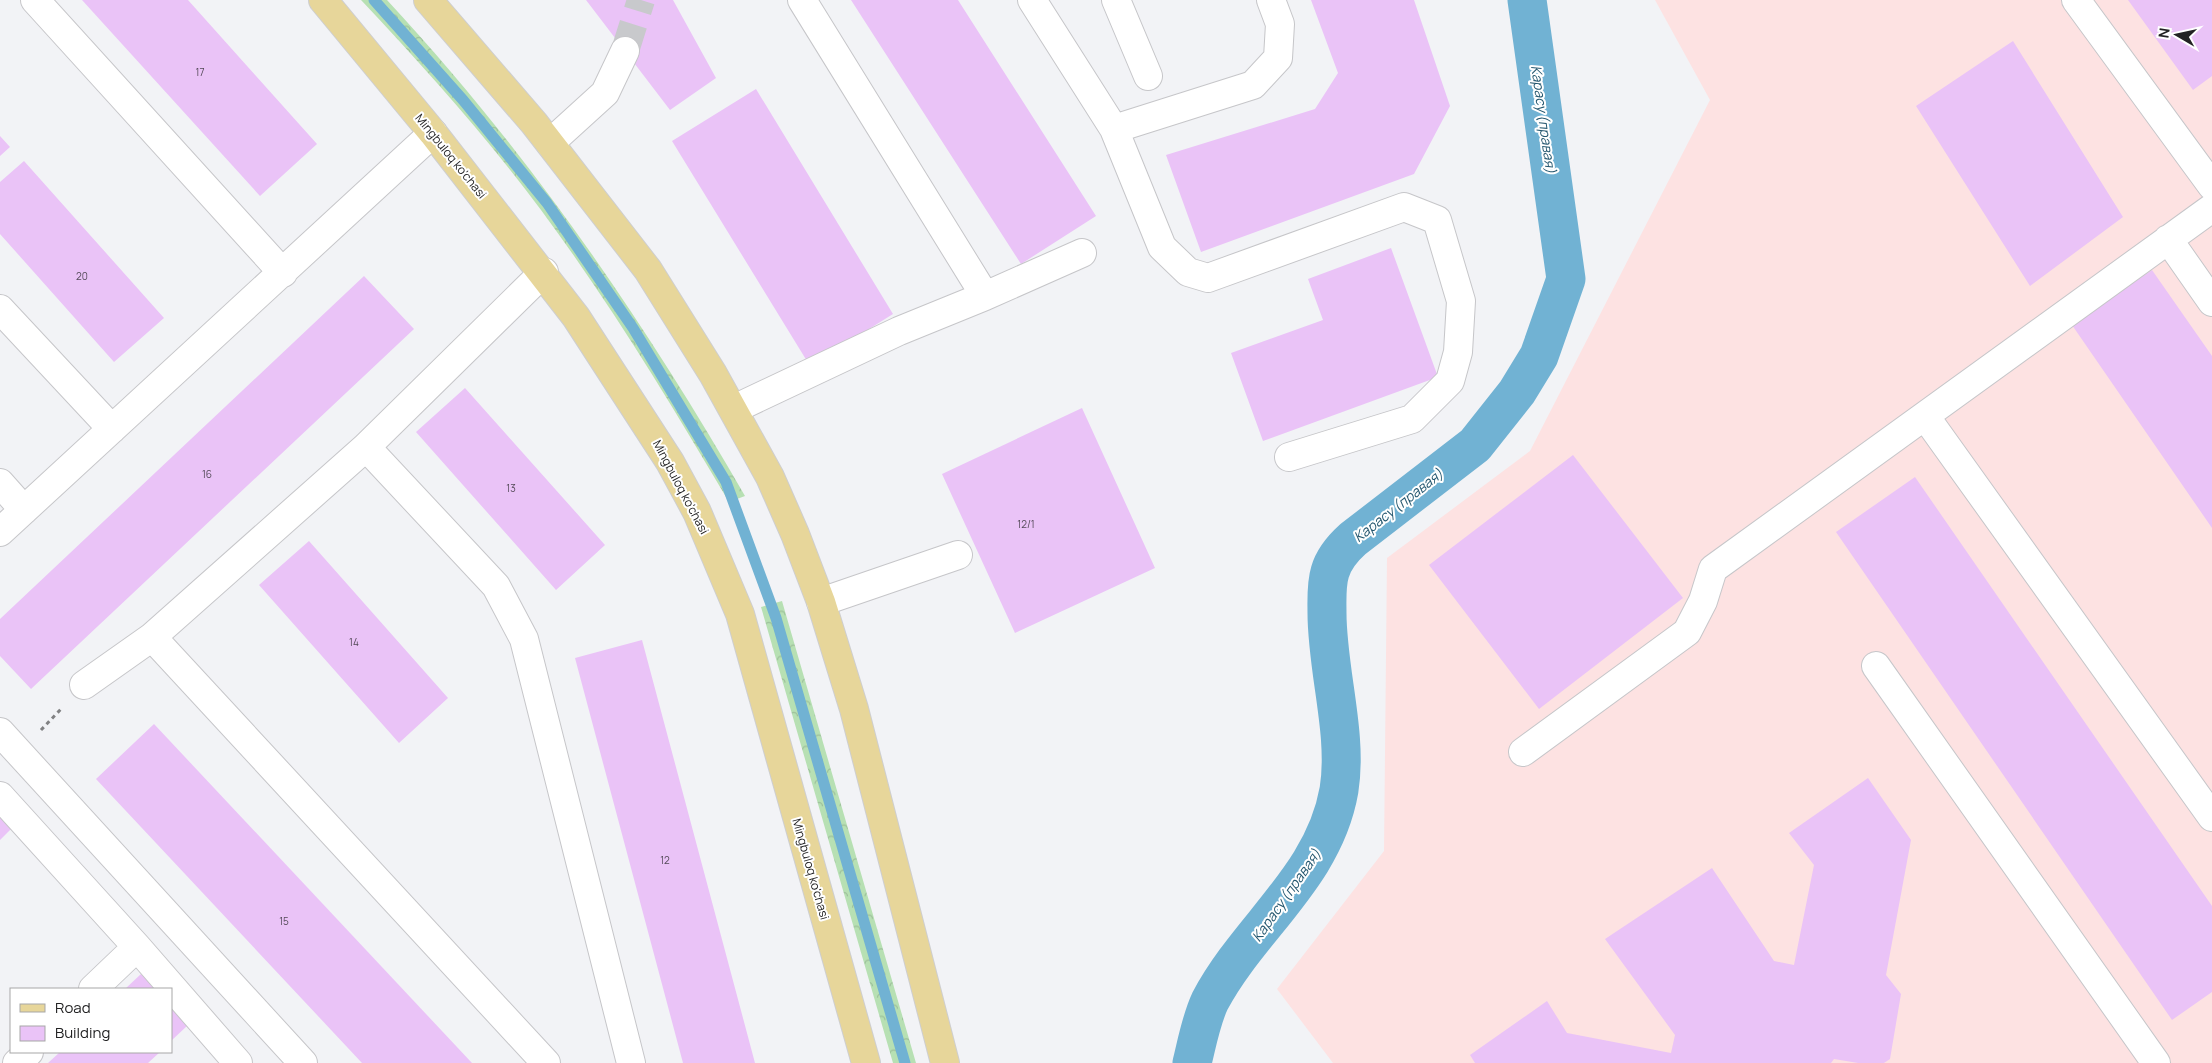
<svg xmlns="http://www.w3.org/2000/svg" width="2212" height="1063" viewBox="0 0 2212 1063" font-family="Manrope,sans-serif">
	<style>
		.education { fill: #fde2e2 }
		.forest { fill: url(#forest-crowns) }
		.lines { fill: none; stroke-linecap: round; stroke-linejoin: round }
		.stream { stroke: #71b2d3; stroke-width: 11 }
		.canal { stroke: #71b2d3; stroke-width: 39 }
		.building { fill: #eac3f7 }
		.minor-tunnel { stroke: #c8c9cc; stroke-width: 28; stroke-dasharray: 28 14; stroke-linecap: butt }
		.minor-casing { stroke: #c6c6c9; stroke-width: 30 }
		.major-casing { stroke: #cececf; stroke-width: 30 }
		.path { stroke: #818183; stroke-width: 3; stroke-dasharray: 4 4; stroke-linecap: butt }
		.minor { stroke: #fff; stroke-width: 28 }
		.major { stroke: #e7d69a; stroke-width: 28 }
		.labels { text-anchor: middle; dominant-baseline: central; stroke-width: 4; stroke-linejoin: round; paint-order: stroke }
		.number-label { font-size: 10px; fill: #544a58 }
		.street-label { font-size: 12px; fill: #222223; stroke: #fff }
		.water-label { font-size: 14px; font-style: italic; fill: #24576f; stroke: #fff }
	</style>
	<defs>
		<pattern id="forest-crowns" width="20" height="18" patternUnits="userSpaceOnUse" patternTransform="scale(1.25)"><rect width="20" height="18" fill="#b7e0b3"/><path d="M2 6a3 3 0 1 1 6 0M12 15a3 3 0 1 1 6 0" fill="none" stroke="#9dc09a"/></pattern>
	</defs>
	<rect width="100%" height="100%" fill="#f2f3f6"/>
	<path class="education" d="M1655 0H2212V1063H1333L1277 989 1384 851 1387 558 1530 451 1710 100Z"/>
	<path class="forest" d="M361 0H387C529 153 641 316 745 496L729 502C670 402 610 303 541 210 486 136 424 67 361 0Z
		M782 601 916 1063H893L761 607Z"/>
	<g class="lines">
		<path class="stream" d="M374 0 463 100 547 203 633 328 726 482 776 618 905 1063"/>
		<path class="canal" d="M1192 1063C1197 1043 1201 1020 1210 1001 1249 927 1324 877 1339 790 1348 734 1327 671 1327 613 1327 600 1326 585 1330 572 1334 558 1343 548 1353 539L1475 445 1517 392 1539 356 1566 279 1527 0"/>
	</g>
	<path class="building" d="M82 0H188L317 144 260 196Z
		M586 0H673L716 78 670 110Z
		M851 0H958L1096 216 1021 264Z
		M1311 0H1414L1450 106 1414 174 1201 252 1166 155 1315 109 1338 73Z
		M2128 0H2212V76L2193 90Z
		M2013 41 2123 217 2030 286 1916 106Z
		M756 89 893 314 810 366 672 141Z
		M0 136 10 147 0 156Z
		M24 161 164 318 114 362 0 234V182Z
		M1391 248 1438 377 1263 441 1231 353 1323 320 1308 279Z
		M2152 270 2212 356V528L2072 325Z
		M364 276 414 329 31 689 0 656V619Z
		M465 388 605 545 556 590 416 432Z
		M1082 408 1155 568 1015 633 942 474Z
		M1573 455 1683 598 1539 709 1429 565Z
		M1915 477 2212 906V992L2172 1020 1836 532Z
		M309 541 448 698 399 743 259 585Z
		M642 640 755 1063H683L575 658Z
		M154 724 472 1063H362L96 779Z
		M1868 778 1911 840 1886 975 1901 994 1890 1059 1884 1063H1858L1834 1059 1831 1063H1475L1470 1055 1547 1001 1567 1033 1671 1053 1675 1035 1605 939 1712 868 1774 961 1794 965 1814 865 1789 833Z
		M0 810 15 825 0 840Z
		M141 974 155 989H125Z
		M171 1007 188 1025 171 1041Z
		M60 1052H160L148 1063H48Z"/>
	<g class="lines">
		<path class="minor-tunnel" d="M625 51 641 0"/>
		<g class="minor-casing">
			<path id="minor" d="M35 0 283 273
				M802 0 985 296
				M1032 0 1114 129 1162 247 1188 272 1208 278 1404 207 1437 220 1461 301 1458 352 1450 381 1412 419 1289 457
				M1116 0 1148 76
				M2076 0 2212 186
				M1114 129 1253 85 1278 58 1280 24 1271 0
				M550 143 605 93 625 51
				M2168 239 2212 302
				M0 309 112 429
				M734 409 899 331 985 296 1082 253
				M1925 416 2212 817
				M366 447 496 586 524 639 631 1063
				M0 483 24 510
				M0 532 433 133
				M821 602 958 555
				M152 637 366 447 544 272
				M1876 666 2156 1063
				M84 685 152 637 546 1063
				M0 732 303 1063
				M1523 752 1687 632 1703 601 1713 569 2212 208
				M0 796 137 947 238 1063
				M93 989 137 947
				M17 1063 29 1052"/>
		</g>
		<g class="major-casing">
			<path id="major" d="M323 0 433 133 576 317 670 462 697 512 740 614 866 1063
				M428 0 534 123 648 270 713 374 770 477 795 534 821 602 854 709 945 1063"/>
		</g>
		<path class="path" d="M41 730 61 709"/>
		<use href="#minor" class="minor"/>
		<use href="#major" class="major"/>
	</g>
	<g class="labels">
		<g class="number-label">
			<text x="200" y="72">17</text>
			<text x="82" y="276">20</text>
			<text x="207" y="474">16</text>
			<text x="511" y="488">13</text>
			<text x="1026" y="524">12/1</text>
			<text x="354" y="642">14</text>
			<text x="665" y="860">12</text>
			<text x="284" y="921">15</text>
		</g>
		<g class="street-label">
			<text transform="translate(451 156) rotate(51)">Mingbuloq ko'chasi</text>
			<text transform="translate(681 487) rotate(62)">Mingbuloq ko'chasi</text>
			<text transform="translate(811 869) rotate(74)">Mingbuloq ko'chasi</text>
		</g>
		<g class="water-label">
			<text transform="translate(1544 119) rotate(82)">Карасу (правая)</text>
			<text transform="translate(1398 505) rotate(-38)">Карасу (правая)</text>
			<text transform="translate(1286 895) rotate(-55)">Карасу (правая)</text>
		</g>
	</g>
	<rect x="10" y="988" width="162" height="65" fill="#ffffff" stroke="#a7a7a7"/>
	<rect x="20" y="1004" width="25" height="8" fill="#e7d69a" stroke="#a7a7a7"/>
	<text x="55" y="1013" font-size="15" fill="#222223">Road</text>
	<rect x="20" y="1026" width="25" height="15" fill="#eac3f7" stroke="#a7a7a7"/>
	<text x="55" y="1038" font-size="15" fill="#222223">Building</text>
	<g transform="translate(2177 35) rotate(279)" stroke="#ffffff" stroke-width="4" paint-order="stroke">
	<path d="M0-4L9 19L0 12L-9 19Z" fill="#222223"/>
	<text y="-8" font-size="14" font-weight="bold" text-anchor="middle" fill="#222223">N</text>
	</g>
</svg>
